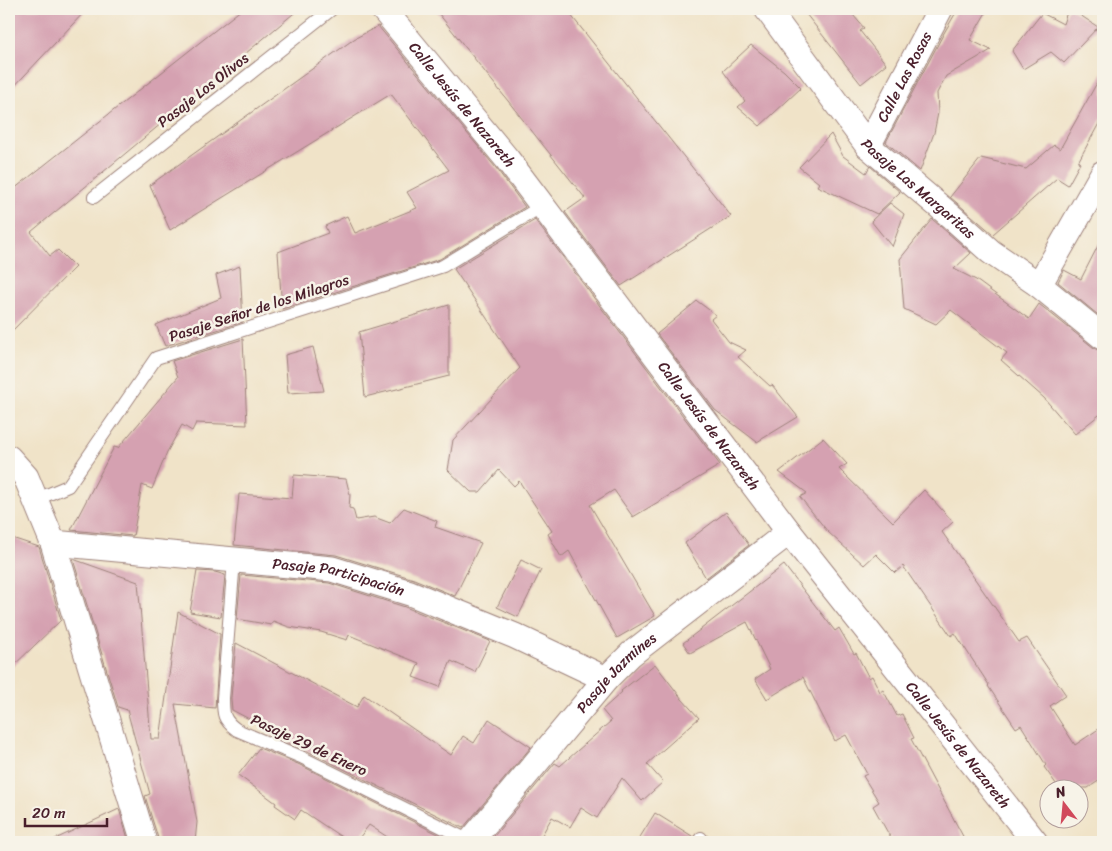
<svg xmlns="http://www.w3.org/2000/svg" width="1112" height="851" viewBox="0 0 1112 851" font-family="Sriracha,sans-serif">
	<style>
		.building { fill: #d5a1b1 }
		.lines { fill: none; stroke-linecap: round; stroke-linejoin: round }
		.lane-casing { stroke: #9d817a; stroke-width: 14 }
		.street-casing { stroke: #9d817a; stroke-width: 27 }
		.lane { stroke: #fff; stroke-width: 12 }
		.street { stroke: #fff; stroke-width: 25 }
		.labels { text-anchor: middle; dominant-baseline: central; stroke-width: 5; stroke-linejoin: round; paint-order: stroke }
		.street-label { font-size: 15px; fill: #4a1f2b; stroke: #f7f3e8 }
	</style>
	<rect width="100%" height="100%" fill="#f7f3e8"/>
	<filter id="ink" filterUnits="userSpaceOnUse"><feTurbulence type="fractalNoise" baseFrequency=".02" numOctaves="2"/><feDisplacementMap in="SourceGraphic" scale="10" xChannelSelector="R" yChannelSelector="G"/><feConvolveMatrix kernelMatrix="1 2 1 2 8 2 1 2 1" color-interpolation-filters="sRGB"/></filter>
	<filter id="wash" filterUnits="userSpaceOnUse"><feTurbulence type="fractalNoise" baseFrequency=".0096" numOctaves="4" result="noise"/><feDisplacementMap in="SourceGraphic" scale="20" xChannelSelector="R" yChannelSelector="G"/><feGaussianBlur stdDeviation="1.12" result="paint"/><feColorMatrix in="noise" values="0 0 0 0 0 0 0 0 0 0 0 0 0 0 0 0 0 1.4 0 .05"/><feComposite in="paint" operator="in"/></filter>
	<g filter="url(#wash)">
		<rect width="100%" height="100%" fill="#f0e3c8"/>
		<g id="blocks">
			<path class="building" d="M9 9H87L9 92Z
				M242 9H299L31 232 50 256 58 250 75 267 9 334V193Z
				M435 9H566L731 216 621 286 565 212 585 198Z
				M802 9H848L864 28 860 31 886 64 861 84Z
				M958 9H988L970 40 991 50 946 76 937 93 938 113 934 133 920 171 886 142 944 33Z
				M1068 9H1071L1098 27 1064 63 1051 52 1023 69 1012 51 1042 13 1063 24Z
				M378 26 496 168 525 207 440 259 282 309 278 252 328 233 325 226 347 216 355 233 417 208 407 192 449 170 391 94 170 230 150 185 354 39Z
				M751 45 784 71 801 88 760 126 738 107 745 101 723 71Z
				M1103 72V116L1078 162 1080 163 1068 185 1057 178 993 234 950 197 981 158 1026 169 1054 145 1060 149Z
				M831 134 843 156 866 173 870 166 900 192 877 214 817 186 819 183 799 167Z
				M890 203 904 214 892 247 871 221Z
				M932 219 971 253 954 269 976 280 1029 319 1039 304 1094 348 1100 351H1103V412L1075 434 1044 398 1001 360 1007 353 951 310 936 324 904 309 900 259Z
				M535 220 720 465 633 517 614 490 590 505 655 616 617 638 569 551 561 557 548 534 552 531 519 481 514 486 499 470 480 492H471L448 470 453 440 520 368 454 269Z
				M1103 236V319L1058 282 1064 270 1081 279Z
				M240 266 243 322 165 346 156 325 221 298 216 275Z
				M697 301 716 315 711 319 729 342 746 350 738 357 770 386 772 385 798 417 757 442 715 410 657 334Z
				M449 305V376L365 397 359 332Z
				M243 339 247 425 196 423 192 431 182 425 167 452 152 489 142 485 133 536 71 530 114 447 118 448 178 377 172 361Z
				M313 347 324 391 288 393 285 355Z
				M823 438 847 464 839 469 893 522 924 490 953 522 942 532 1019 642 1027 638 1066 695 1050 706 1075 745 1103 726V778L1088 788H1059L1044 767 1046 765 1021 725 1016 728 988 686 989 685 955 633 951 636 903 566 895 573 876 554 864 565 828 532 800 497 807 493 779 472Z
				M294 475 346 479 350 495 349 508 353 509 356 520 374 517 390 523 404 508 437 521 435 527 481 543 455 596 414 579 336 555 234 545 239 494 292 498Z
				M726 512 749 545 706 578 685 543Z
				M9 537 39 547 61 620 9 670Z
				M73 559 138 582 151 739H160L178 612 220 634 215 708 175 704 197 822 195 842H158V838L145 796 150 794 127 710 118 707Z
				M521 560 541 570 518 617 497 607Z
				M784 565 835 631 839 628 854 654 856 653 869 678 872 676 880 692 883 690 897 716 902 714 914 738 911 739 966 842H893L873 806 879 802 863 776 867 774 846 735 835 741 803 677 767 699 755 679 770 669 747 622 690 653 683 643Z
				M197 571 215 572 225 575 221 617 190 612Z
				M241 575 329 583 405 607 490 641 475 672 451 661 440 687 413 677 419 663 349 635 347 640 321 632 289 627 273 621 271 625 237 619Z
				M236 643 357 707 364 695 451 755 463 736 474 743 489 719 531 747 463 828 305 750 269 735 272 731 232 710 231 698Z
				M655 664 682 699 699 718 647 764 663 782 642 801 622 778 597 818 581 808 570 827 552 817 538 842H489L555 763 560 766 611 721 602 710 622 692 621 691Z
				M259 748 298 764 454 842H395L369 825 356 842H349L301 810 295 819 275 805 276 803 238 775Z
				M119 809 129 842H49Z
				M655 813 692 836 690 842H637Z"/>
		</g>
	</g>
	<g filter="url(#ink)">
		<use href="#blocks" fill-opacity="0" stroke="#9d817a" stroke-width="1"/>
		<g class="lines">
			<g class="lane-casing">
				<path id="lane" d="M94 197 332 9
					M35 500 68 486 156 358 443 266 542 206
					M234 560 223 698C223 714 223 720 237 730L301 757 472 842
					M698 842 701 838"/>
			</g>
			<g class="street-casing">
				<g id="street">
					<path id="s1" d="M383 9 507 159 789 532 1035 842"/>
					<path id="s2" d="M767 9 868 146 953 218 991 252 1039 285 1103 337"/>
					<path id="s3" d="M868 146 940 9"/>
					<path d="M1039 285 1103 173"/>
					<path d="M9 458 26 477 53 543 144 842"/>
					<path id="s4" d="M53 543 332 569 410 593 515 636 606 679"/>
					<path id="s5" d="M470 842 606 679 631 654 789 532"/>
				</g>
			</g>
			<use href="#lane" class="lane"/>
			<use href="#street" class="street"/>
		</g>
	</g>
	<g class="labels">
		<g class="street-label">
			<text stroke="none"><textPath href="#s3" startOffset="78">Calle Las Rosas</textPath></text>
			<text transform="translate(203 90) rotate(-38)">Pasaje Los Olivos</text>
			<text stroke="none"><textPath href="#s1" startOffset="124">Calle Jesús de Nazareth</textPath></text>
			<text stroke="none"><textPath href="#s2" startOffset="236">Pasaje Las Margaritas</textPath></text>
			<text transform="translate(259 308) rotate(-18)">Pasaje Señor de los Milagros</text>
			<text stroke="none"><textPath href="#s1" startOffset="529">Calle Jesús de Nazareth</textPath></text>
			<text stroke="none"><textPath href="#s4" startOffset="288">Pasaje Participación</textPath></text>
			<text stroke="none"><textPath href="#s5" startOffset="224">Pasaje Jazmines</textPath></text>
			<text transform="translate(309 745) rotate(25)">Pasaje 29 de Enero</text>
			<text stroke="none"><textPath href="#s1" startOffset="934">Calle Jesús de Nazareth</textPath></text>
		</g>
	</g>
	<rect width="1112" height="851" fill="none" stroke="#f7f3e8" stroke-width="30"/>
	<g transform="translate(1064 804) rotate(344)"><circle r="24" fill="#f7f3e8" stroke="#b29e9c"/>
	<path d="M0-4L9 19L0 12L-9 19Z" fill="#d1495b"/>
	<text y="-8" font-size="14" font-weight="bold" text-anchor="middle" fill="#4a1f2b">N</text>
	</g>
	<path d="M25 818v8h82v-8" fill="none" stroke="#4a1f2b" stroke-width="2.5"/>
	<text x="32" y="818" font-size="15" fill="#4a1f2b" stroke="#f7f3e8" stroke-width="4" paint-order="stroke">20 m</text>
</svg>
